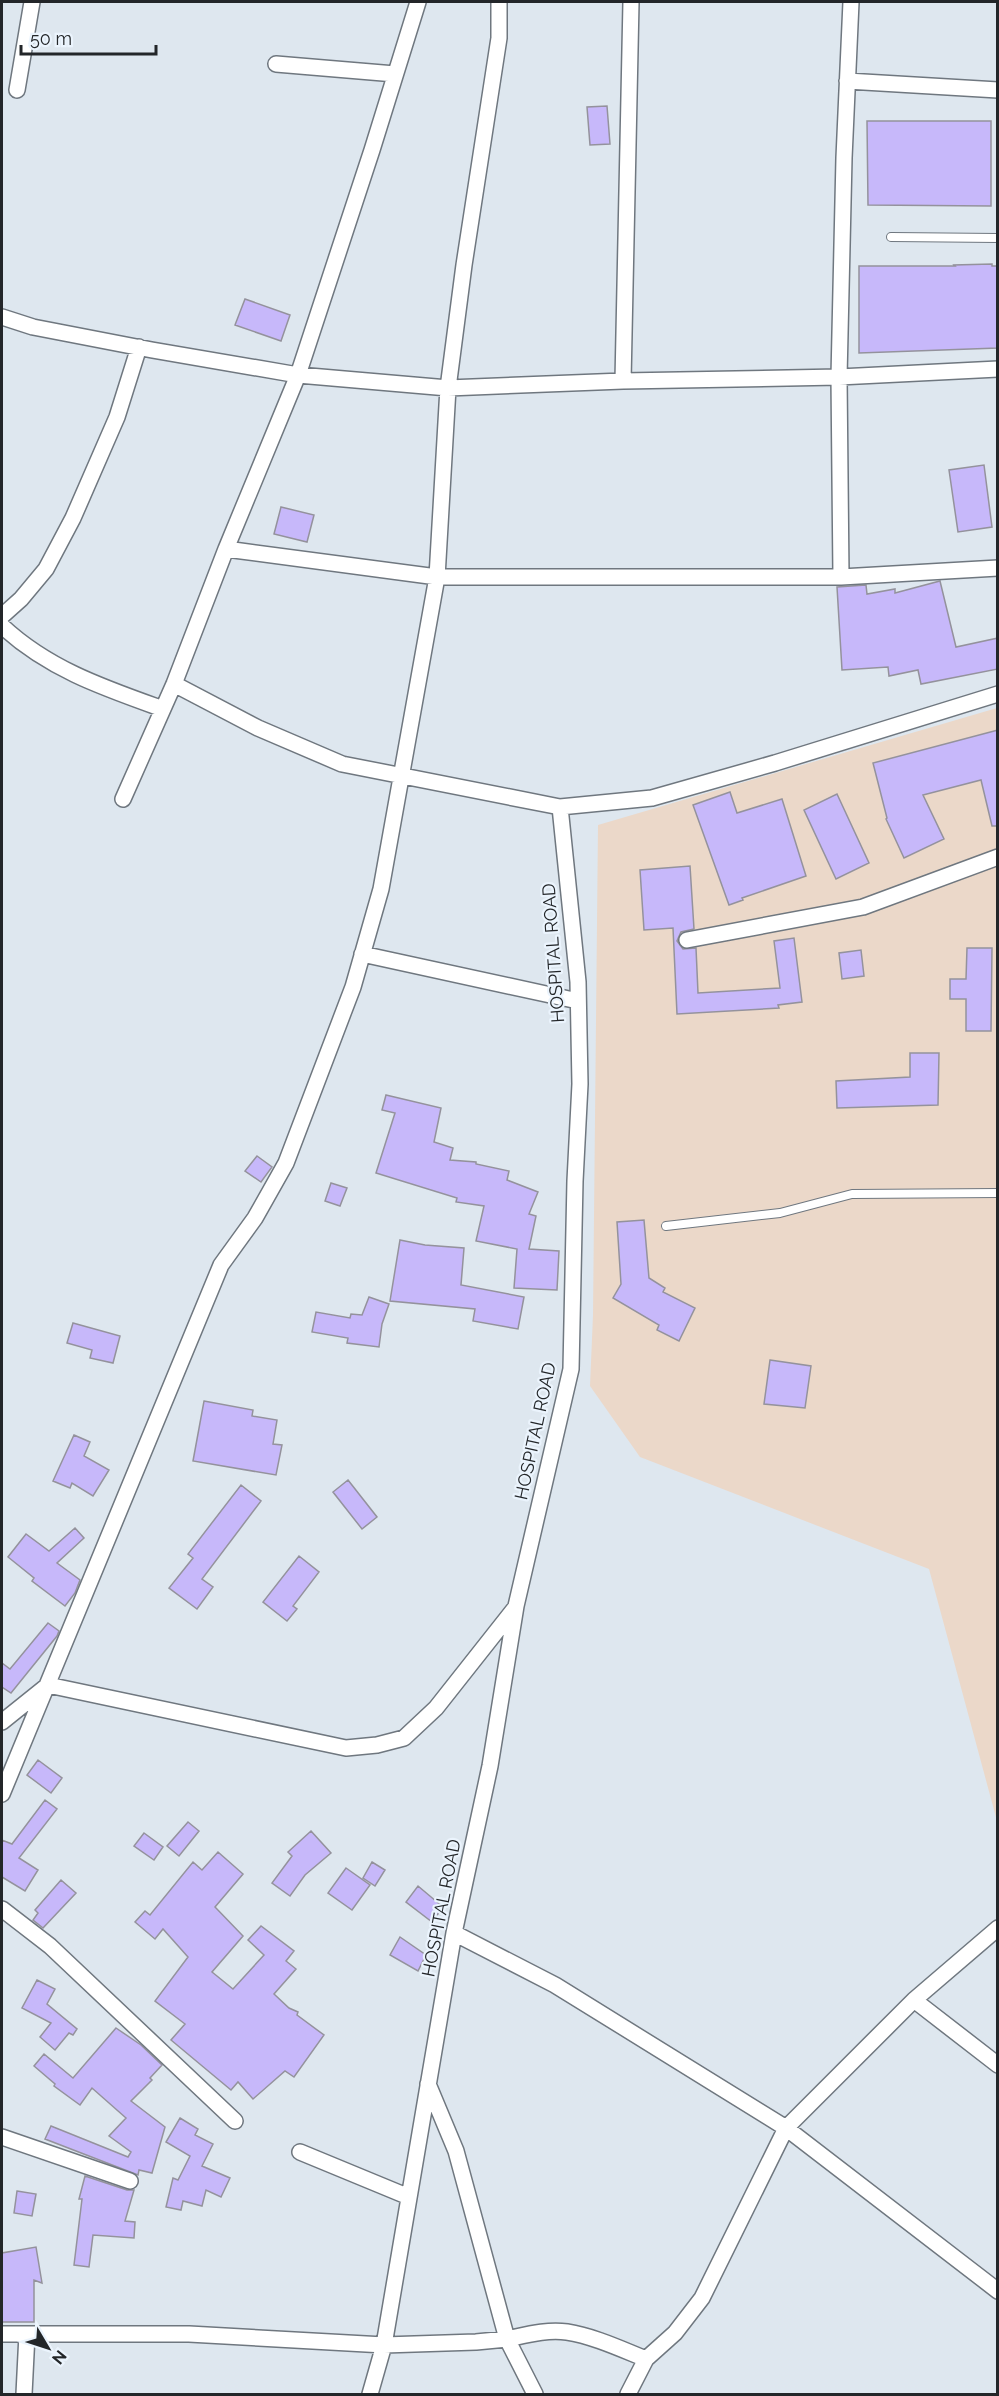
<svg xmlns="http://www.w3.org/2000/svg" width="999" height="2396" viewBox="0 0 999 2396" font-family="Raleway,sans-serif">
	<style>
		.medical { fill: #ebd8c9 }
		.building { fill: #c7b8fa; stroke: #94929c; stroke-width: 1.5 }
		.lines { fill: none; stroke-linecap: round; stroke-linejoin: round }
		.lane-casing { stroke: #6f777f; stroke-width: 10 }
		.street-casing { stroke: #6f777f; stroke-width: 18 }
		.lane { stroke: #fff; stroke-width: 8 }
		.street { stroke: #fff; stroke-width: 15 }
		.labels { text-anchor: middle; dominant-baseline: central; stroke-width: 4.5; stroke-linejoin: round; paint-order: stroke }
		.street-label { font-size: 18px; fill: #232629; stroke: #ebf4fd }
	</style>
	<rect width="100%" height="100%" fill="#dee7ef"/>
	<path class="medical" d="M997 708V1821L929 1569 640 1457 590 1386 593 1315 598 825Z"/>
	<path class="building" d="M607 106 610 144 590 145 587 107Z
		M867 121H991V206L868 205Z
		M992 264V266H998V348L859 353V266H955L954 265Z
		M245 299 290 315 281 341 235 325Z
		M984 465 992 527 958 532 949 470Z
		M281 507 314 515 307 542 274 534Z
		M940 581 956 647 998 638V669L921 684 918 670 889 676 888 667 842 670 837 587 866 585 867 594 895 589V593Z
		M998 730V826H992L981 780 923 795 944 839 904 858 886 819 887 818 873 763Z
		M730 792 737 813 782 799 806 876 742 898 743 900 729 905 693 805Z
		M837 794 869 863 836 879 804 810Z
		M690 866 694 929 681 932 677 941 683 949 696 948 698 993 780 988 774 941 794 938 802 1002 778 1005 779 1008 677 1014 673 928 644 930 640 870Z
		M967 948H992L991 1031H966V999H950V979H966Z
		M861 950 864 976 842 979 839 953Z
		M910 1053H939L938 1105 837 1108 836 1081 910 1077Z
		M386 1095 441 1108 434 1142 453 1148 450 1160 476 1162V1164L509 1171 507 1180 538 1192 529 1214 536 1216 529 1249 559 1251 557 1290 514 1288 517 1249 476 1241 484 1206 456 1202 457 1198 376 1173 395 1113 382 1110Z
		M257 1156 272 1167 261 1182 245 1171Z
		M331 1183 347 1188 340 1206 325 1201Z
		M644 1220 649 1278 665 1288 663 1292 695 1308 679 1341 657 1330 659 1325 613 1298 621 1284 617 1222Z
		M400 1240 425 1245 464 1248 461 1285 524 1297 518 1329 473 1321 475 1309 390 1301Z
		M369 1297 389 1304 382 1324 379 1347 347 1343 348 1338 312 1332 316 1312 350 1318 351 1314 362 1315Z
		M73 1323 120 1336 113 1363 90 1358 92 1350 67 1343Z
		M770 1360 811 1366 805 1408 764 1404Z
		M204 1401 253 1410 252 1416 277 1420 273 1444 282 1445 276 1475 193 1461Z
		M74 1435 90 1442 84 1456 109 1470 93 1496 72 1483 70 1488 53 1481Z
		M348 1480 377 1517 362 1529 333 1492Z
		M241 1485 261 1501 202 1579 213 1587 197 1609 169 1588 193 1558 188 1554Z
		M75 1528 84 1538 57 1563 80 1580 75 1593 65 1606 32 1581 34 1578 8 1557 26 1534 49 1551Z
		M299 1556 319 1572 293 1606 297 1609 287 1621 263 1602Z
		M48 1623 59 1631 57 1636 11 1693 2 1687V1663L10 1669Z
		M38 1760 62 1778 51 1793 27 1775Z
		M45 1800 57 1809 19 1858 38 1870 25 1891 2 1877V1840L12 1844Z
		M188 1822 199 1831 179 1856 167 1846Z
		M311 1831 331 1853 305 1875 290 1896 272 1883 292 1856 288 1852Z
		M144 1833 163 1847 154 1860 134 1846Z
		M218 1852 243 1874 215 1907 243 1936 212 1972 233 1989 264 1955 248 1940 261 1926 294 1951 286 1961 296 1969 274 1994 289 2008 298 2012 297 2015 324 2035 294 2077 285 2071 253 2099 238 2082 231 2090 171 2040 185 2024 155 2001 188 1957 163 1929 155 1939 135 1922 145 1911 150 1915 193 1862 202 1870Z
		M372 1862 385 1870 375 1886 363 1878Z
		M346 1868 370 1885 352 1910 328 1893Z
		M61 1880 76 1893 43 1928 33 1920 38 1913 35 1910Z
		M418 1886 443 1907 432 1922 406 1902Z
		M400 1937 426 1955 418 1971 390 1955Z
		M37 1980 55 1989 47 2004 77 2029 73 2035 69 2033 55 2050 40 2037 51 2023 22 2008Z
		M116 2028 141 2045 162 2065 150 2078 152 2080 131 2101 165 2127 152 2173 139 2170 138 2175 45 2139 51 2126 128 2157 131 2152 109 2136 126 2118 92 2088 80 2105 54 2086 55 2084 34 2066 44 2054 73 2078Z
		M180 2118 198 2129 195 2135 213 2144 202 2166 230 2178 221 2197 206 2190 202 2206 183 2201 181 2210 166 2207 173 2178 178 2180 190 2156 166 2142Z
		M85 2176 127 2190H134L125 2221 135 2222 134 2238 93 2235 89 2267 74 2265 82 2199H79Z
		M17 2191 36 2194 32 2216 14 2213Z
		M36 2247 42 2283 34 2280V2322H2V2253Z"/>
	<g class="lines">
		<g class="lane-casing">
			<path id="lane" d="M891 237 998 238
				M666 1226 780 1213 852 1194 998 1193"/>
		</g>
		<g class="street-casing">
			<path id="street" d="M276 64 395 74
				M847 81 998 90
				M17 90 32 2
				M2 317 33 327 152 350 298 375 448 388 623 381 839 377 998 369
				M623 381 631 2
				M226 549 437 577H841L998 568
				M841 577 839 377 844 158 851 2
				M2 616 21 599 46 569 73 518 117 417 139 347
				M2 626C48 669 104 688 163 709
				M174 684 258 728 342 764 560 807
				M123 799 174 684 226 549 298 375 372 150 418 2
				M687 940 863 907 998 857
				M362 954 578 1001
				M2 1722 48 1685 346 1748 377 1745 404 1738 436 1708 515 1608
				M2 1794 221 1265 255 1218 286 1163 353 987 381 889 437 577 448 388 464 265 499 38V2
				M2 1909 50 1946 235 2121
				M454 1933 555 1985 786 2128 998 2291
				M914 2000 998 2065
				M428 2084 456 2151 507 2339C526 2335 547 2329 567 2332 593 2336 621 2349 646 2359
				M2 2137 130 2181
				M300 2152 409 2197
				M2 2334H189L384 2345 476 2342 507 2339 535 2394
				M24 2394 27 2334
				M370 2394 384 2345 454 1933 490 1766 516 1606 571 1369 575 1181 580 1084 578 982 560 807 652 798 775 763 998 694
				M628 2394 646 2359 675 2333 702 2298 786 2128 914 2000 998 1928"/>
		</g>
		<use href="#lane" class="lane"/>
		<use href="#street" class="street"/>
	</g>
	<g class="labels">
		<g class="street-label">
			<text transform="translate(553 953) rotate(-94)">HOSPITAL ROAD</text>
			<text transform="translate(535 1431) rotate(-78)">HOSPITAL ROAD</text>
			<text transform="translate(441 1908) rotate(-79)">HOSPITAL ROAD</text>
		</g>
	</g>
	<rect width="999" height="2396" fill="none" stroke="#232629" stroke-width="6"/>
	<g transform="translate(48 2348) rotate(129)" stroke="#ebf4fd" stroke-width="4.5" paint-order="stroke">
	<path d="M0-4.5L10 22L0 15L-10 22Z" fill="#232629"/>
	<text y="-9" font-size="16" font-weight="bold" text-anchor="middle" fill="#232629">N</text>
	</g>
	<path d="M21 45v9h135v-9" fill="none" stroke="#232629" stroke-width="3"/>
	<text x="30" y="45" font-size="18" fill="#232629" stroke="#ebf4fd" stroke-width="4.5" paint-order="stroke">50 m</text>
</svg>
